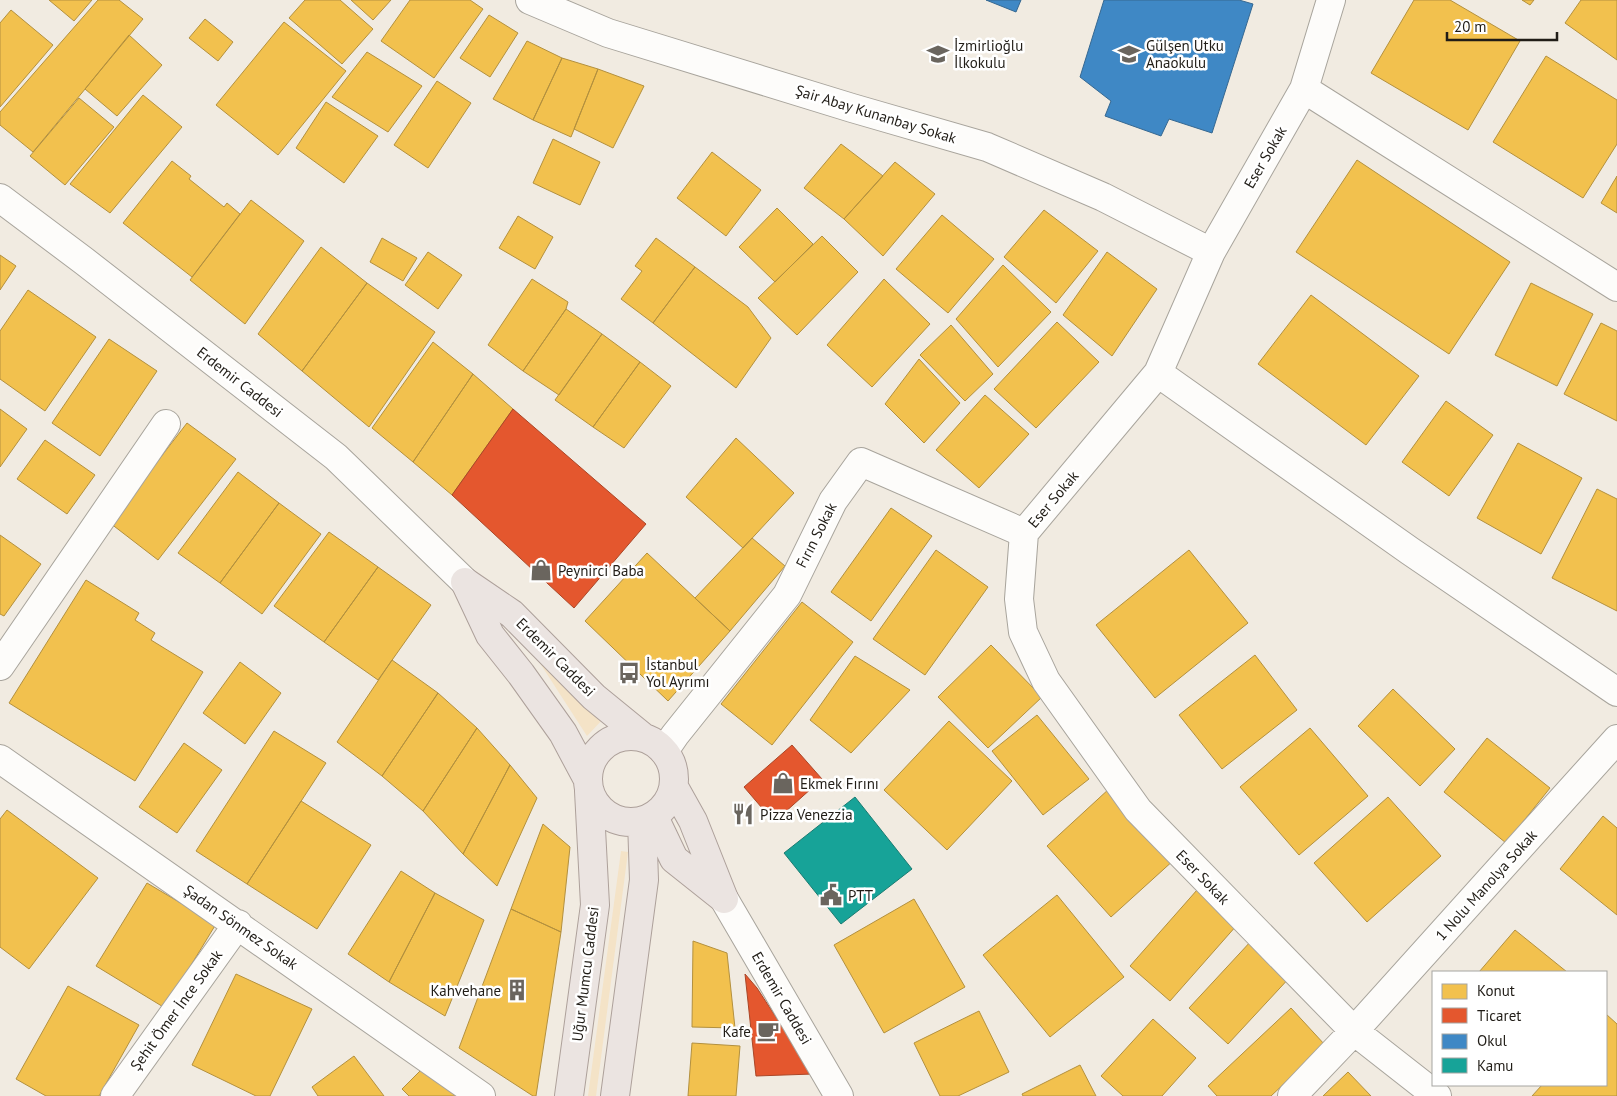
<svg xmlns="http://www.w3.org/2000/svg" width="1617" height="1096" viewBox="0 0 1617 1096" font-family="'PT Sans',sans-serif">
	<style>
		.green { fill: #f4e3c7 }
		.homes { fill: #f2c14e; stroke: #b3903e }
		.shops { fill: #e4572e; stroke: #aa4627 }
		.schools { fill: #3f88c5; stroke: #366891 }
		.public { fill: #17a398; stroke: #1a7b71 }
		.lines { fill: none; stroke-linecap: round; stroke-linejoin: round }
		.minor-casing { stroke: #a8a49c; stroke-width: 30 }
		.secondary-casing { stroke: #a8a49c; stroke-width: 30 }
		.primary-casing { stroke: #ada09a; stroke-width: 30 }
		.minor { stroke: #fdfcfa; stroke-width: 28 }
		.secondary { stroke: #fdfcfa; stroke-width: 28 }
		.primary { stroke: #ebe4e1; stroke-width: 28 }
		.labels { text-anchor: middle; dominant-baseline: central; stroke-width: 5; stroke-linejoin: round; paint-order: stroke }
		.poi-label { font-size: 15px; fill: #211d17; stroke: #fff; text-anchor: start }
		.street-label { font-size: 15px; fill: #211d17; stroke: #fff }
	</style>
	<rect width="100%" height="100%" fill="#f1ebe1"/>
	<path class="green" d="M525 640 603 719 587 736Z
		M621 851 628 852 596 1096H588Z"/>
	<path class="homes" d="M49 0H92L74 21Z
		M98 0H119L143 19 33 152 0 125V112Z
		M305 0H340L373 29 342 64 289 18Z
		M351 0H391L373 20Z
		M410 0H470L483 9 434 78 381 41Z
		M1414 0H1450L1520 41 1468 130 1371 73Z
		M1522 0H1534L1530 5Z
		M1581 0H1617V60L1565 23Z
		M11 10 53 45 0 107V23Z
		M489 15 518 33 490 77 460 58Z
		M205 19 233 42 218 61 189 38Z
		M284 22 346 71 278 155 216 105Z
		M129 35 162 65 117 116 85 89Z
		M527 41 562 58 533 120 493 99Z
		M367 52 422 86 388 132 332 97Z
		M1546 56 1617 100V144L1583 198 1493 142Z
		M562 58 598 69 571 137 533 120Z
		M598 69 644 86 613 148 574 129Z
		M437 81 471 103 428 168 394 145Z
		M143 95 182 127 110 213 70 184Z
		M79 98 114 127 65 185 30 156Z
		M326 102 378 136 344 183 296 148Z
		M553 139 600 162 580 205 533 183Z
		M841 144 883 176 844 219 804 188Z
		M712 152 761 190 726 236 677 198Z
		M1357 160 1510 262 1449 354 1296 252Z
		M172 161 191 176 189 179 224 207 227 203 240 214 192 277 123 223Z
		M895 162 935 194 883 256 844 219Z
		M1617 176V213L1601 203Z
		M251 200 304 241 245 324 190 280Z
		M777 208 813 244 775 282 739 247Z
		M1044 210 1098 251 1056 303 1004 257Z
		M942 215 994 259 948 313 896 269Z
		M518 216 553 237 535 269 499 248Z
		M822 236 858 272 797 335 758 298Z
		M382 238 417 258 403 281 370 262Z
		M656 238 695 267 653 323 621 299 642 271 635 266Z
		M321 247 367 283 302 371 258 334Z
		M428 252 462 275 438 309 405 285Z
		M1107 252 1157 289 1112 356 1063 315Z
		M0 255 16 266 0 290Z
		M1003 265 1051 312 998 367 956 319Z
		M695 267 748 307 771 338 736 388 653 323Z
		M532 279 568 302 566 309 523 371 488 345Z
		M884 279 930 324 872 387 827 345Z
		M367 283 435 332 369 427 302 371Z
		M1531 283 1593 314 1557 386 1495 355Z
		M28 290 96 337 45 411 0 379V331Z
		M1311 295 1419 376 1366 445 1258 364Z
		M566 309 602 334 559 395 523 371Z
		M1057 322 1099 362 1036 428 994 389Z
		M1601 323 1617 331V421L1564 394Z
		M951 325 993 374 965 401 920 355Z
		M602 334 640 362 593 427 555 400Z
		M109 339 157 371 100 456 52 423Z
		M433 342 473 374 413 462 372 428Z
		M919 359 960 403 924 443 885 404Z
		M640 362 671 386 624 448 593 427Z
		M473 374 513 409 452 495 413 462Z
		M985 395 1029 434 979 488 936 450Z
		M1446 401 1493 435 1449 496 1402 462Z
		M0 409 27 429 0 467Z
		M187 423 236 459 158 560 110 523Z
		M736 438 794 493 743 548 686 497Z
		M45 440 95 475 67 514 17 479Z
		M1518 443 1582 478 1541 554 1477 518Z
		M238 472 279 503 220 583 178 553Z
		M1597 489 1617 499V611L1552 578Z
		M279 503 321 534 262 614 220 583Z
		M891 508 932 536 871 621 831 592Z
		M329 532 378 567 324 642 274 606Z
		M0 535 41 564 4 616 0 614Z
		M752 538 785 566 730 631 695 598Z
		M936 550 988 587 925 675 873 639Z
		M1189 550 1248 623 1155 698 1096 625Z
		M647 553 730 631 668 701 585 621Z
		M378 567 431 605 378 680 324 642Z
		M86 580 139 613 135 620 155 633 151 640 203 672 135 781 9 703Z
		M802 602 853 642 772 745 721 704Z
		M991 645 1042 697 988 748 938 697Z
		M1255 655 1297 710 1222 769 1179 715Z
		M855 656 910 690 851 753 810 720Z
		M392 660 438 693 382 776 337 742Z
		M240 662 281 693 245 744 203 713Z
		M1393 689 1455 749 1420 786 1358 726Z
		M438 693 477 728 423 811 382 776Z
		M1037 715 1089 779 1043 815 992 751Z
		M949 721 1012 781 947 850 884 790Z
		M477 728 510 765 463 854 423 811Z
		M1310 728 1368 796 1299 855 1240 787Z
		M274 731 326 763 247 884 196 851Z
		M1487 738 1550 788 1506 843 1444 792Z
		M184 743 222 770 177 833 139 807Z
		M510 765 537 798 497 886 463 854Z
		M1110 788 1175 859 1111 917 1047 846Z
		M1388 797 1441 856 1367 922 1314 863Z
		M301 801 371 845 317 929 247 884Z
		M7 810 98 878 29 969 0 947V819Z
		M1603 816 1617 828V915L1560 869Z
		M543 824 570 847 561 932 511 909Z
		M401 871 435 893 389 982 348 954Z
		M147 883 216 924 165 1008 96 966Z
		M1197 890 1237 925 1170 1001 1130 966Z
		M435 893 484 920 445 1016 389 982Z
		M1057 895 1124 977 1050 1037 983 955Z
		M914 899 965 987 884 1033 834 945Z
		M511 909 561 932 536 1096H533L459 1048Z
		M1515 930 1567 972H1479Z
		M1252 940 1292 975 1228 1044 1189 1008Z
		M693 941 727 953 735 1028 692 1027Z
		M236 974 312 1009 270 1096H256L192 1065Z
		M68 986 139 1025 99 1096H46L16 1079Z
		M1291 1008 1325 1045 1271 1096H1217L1208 1086Z
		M979 1011 1009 1072 958 1096H940L914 1043Z
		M1606 1014 1617 1024V1096H1532L1542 1085H1606Z
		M1153 1019 1196 1058 1162 1096H1123L1101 1076Z
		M692 1043 740 1046 736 1096H688Z
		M354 1056 384 1096H318L312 1087Z
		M428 1063 463 1096H409L402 1089Z
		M1080 1065 1096 1096H1023L1022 1094Z
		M1348 1072 1371 1096H1323Z"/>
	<path class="shops" d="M513 409 646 524 574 608 452 495Z
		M792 745 822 779 774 822 744 787Z
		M745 974 757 988 813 1074 756 1076Z"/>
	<path class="schools" d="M986 0H1021L1016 12Z
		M1104 0H1239L1253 4 1212 133 1169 119 1161 136 1105 116 1111 101 1080 77Z"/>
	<path class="public" d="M855 797 912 869 841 924 784 853Z"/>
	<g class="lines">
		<g class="minor-casing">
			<path id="minor" d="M530 0 608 33 852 108 987 147 1103 197 1211 252
				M1331 0 1304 89 1211 252 1158 373 1024 533 1019 599 1023 632 1046 681 1138 810 1354 1031 1437 1096
				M1304 89 1617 287
				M1158 373 1410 551 1617 692
				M0 666 166 424
				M664 751 675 735 787 595 833 501 861 462 1024 533
				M0 759 481 1096
				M115 1096 238 924
				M1292 1096 1354 1031 1617 739"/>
		</g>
		<g class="secondary-casing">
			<path id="secondary" d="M0 198 84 261 336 457 465 582
				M724 899 839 1096"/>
		</g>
		<g class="primary-casing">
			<path id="primary" d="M465 582 512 614 594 697 643 737
				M466 584 490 635 521 674 563 733 587 778
				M588 779a43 43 0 1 1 86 0a43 43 0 1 1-86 0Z
				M674 787 693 821 724 899
				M654 817 674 859 723 898
				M569 1096 595 905 589 791
				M615 1096 644 880 642 821"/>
		</g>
		<use href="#minor" class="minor"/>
		<use href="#secondary" class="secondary"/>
		<use href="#primary" class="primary"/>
	</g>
	<defs>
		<g id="school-bare" transform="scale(1.725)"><path d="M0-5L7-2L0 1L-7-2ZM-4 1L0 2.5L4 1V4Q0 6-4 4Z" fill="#6a655e" stroke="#fff" stroke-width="2.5" paint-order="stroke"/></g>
		<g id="shop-bare" transform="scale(1.725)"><path d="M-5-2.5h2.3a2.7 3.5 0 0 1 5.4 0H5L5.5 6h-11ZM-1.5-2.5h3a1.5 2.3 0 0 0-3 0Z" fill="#6a655e" stroke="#fff" stroke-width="2.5" paint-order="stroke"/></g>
		<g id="bus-bare" transform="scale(1.725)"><path d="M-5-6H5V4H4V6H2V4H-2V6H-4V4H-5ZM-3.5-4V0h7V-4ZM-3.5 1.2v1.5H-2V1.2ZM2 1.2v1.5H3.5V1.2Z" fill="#6a655e" stroke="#fff" stroke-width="2.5" paint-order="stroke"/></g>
		<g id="restaurant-bare" transform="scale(1.725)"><path d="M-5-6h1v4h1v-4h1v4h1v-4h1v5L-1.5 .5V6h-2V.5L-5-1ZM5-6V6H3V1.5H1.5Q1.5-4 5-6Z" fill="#6a655e" stroke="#fff" stroke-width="2.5" paint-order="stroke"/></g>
		<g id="civic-bare" transform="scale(1.725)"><path d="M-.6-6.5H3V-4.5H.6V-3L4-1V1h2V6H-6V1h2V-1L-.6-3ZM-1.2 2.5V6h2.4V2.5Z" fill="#6a655e" stroke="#fff" stroke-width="2.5" paint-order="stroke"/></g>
		<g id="building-bare" transform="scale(1.725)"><path d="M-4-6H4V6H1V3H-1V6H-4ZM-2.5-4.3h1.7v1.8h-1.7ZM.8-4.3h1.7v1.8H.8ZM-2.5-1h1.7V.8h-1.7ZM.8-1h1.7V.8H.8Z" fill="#6a655e" stroke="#fff" stroke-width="2.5" paint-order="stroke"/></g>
		<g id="cafe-bare" transform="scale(1.725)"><path d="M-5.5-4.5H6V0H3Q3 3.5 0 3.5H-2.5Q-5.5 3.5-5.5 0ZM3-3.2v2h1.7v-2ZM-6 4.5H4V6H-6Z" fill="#6a655e" stroke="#fff" stroke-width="2.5" paint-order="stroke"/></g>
	</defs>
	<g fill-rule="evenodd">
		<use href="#school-bare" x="938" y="54"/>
		<use href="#school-bare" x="1129" y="54"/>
		<use href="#shop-bare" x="541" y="570"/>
		<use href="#bus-bare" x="629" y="673"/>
		<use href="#shop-bare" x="783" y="783"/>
		<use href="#restaurant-bare" x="743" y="814"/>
		<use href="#civic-bare" x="831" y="895"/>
		<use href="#building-bare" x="517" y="990"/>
		<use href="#cafe-bare" x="768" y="1031"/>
	</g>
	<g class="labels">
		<g class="poi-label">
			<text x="954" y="45">İzmirlioğlu<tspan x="954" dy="17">İlkokulu</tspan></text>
			<text x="1146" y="45">Gülşen Utku<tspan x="1146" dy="17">Anaokulu</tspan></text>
			<text x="558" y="570">Peynirci Baba</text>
			<text x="646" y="664">İstanbul<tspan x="646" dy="17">Yol Ayrımı</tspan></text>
			<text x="800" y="783">Ekmek Fırını</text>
			<text x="760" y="814">Pizza Venezzia</text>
			<text x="848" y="895">PTT</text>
			<text x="501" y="990" text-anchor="end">Kahvehane</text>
			<text x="751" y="1031" text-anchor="end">Kafe</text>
		</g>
		<g class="street-label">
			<text transform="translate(876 114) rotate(17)">Şair Abay Kunanbay Sokak</text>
			<text transform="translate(1265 157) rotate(-60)">Eser Sokak</text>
			<text transform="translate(240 382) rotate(38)">Erdemir Caddesi</text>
			<text transform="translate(1053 499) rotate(-50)">Eser Sokak</text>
			<text transform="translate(816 535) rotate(-63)">Fırın Sokak</text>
			<text transform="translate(556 657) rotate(45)">Erdemir Caddesi</text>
			<text transform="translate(1203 877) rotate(46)">Eser Sokak</text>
			<text transform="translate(1486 885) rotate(-48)">1 Nolu Manolya Sokak</text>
			<text transform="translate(241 927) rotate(35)">Şadan Sönmez Sokak</text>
			<text transform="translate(585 974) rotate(-83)">Uğur Mumcu Caddesi</text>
			<text transform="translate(782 998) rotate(60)">Erdemir Caddesi</text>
			<text transform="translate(176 1010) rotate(-54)">Şehit Ömer İnce Sokak</text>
		</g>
	</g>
	<rect x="1432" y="971" width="175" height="115" fill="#ffffff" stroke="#a6a5a2"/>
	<rect x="1442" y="984" width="25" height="15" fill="#f2c14e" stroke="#a6a5a2"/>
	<text x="1477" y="996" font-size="15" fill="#211d17">Konut</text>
	<rect x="1442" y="1008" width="25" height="15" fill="#e4572e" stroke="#a6a5a2"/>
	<text x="1477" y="1021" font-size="15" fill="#211d17">Ticaret</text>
	<rect x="1442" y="1034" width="25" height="15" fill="#3f88c5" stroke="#a6a5a2"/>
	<text x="1477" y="1046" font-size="15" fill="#211d17">Okul</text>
	<rect x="1442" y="1058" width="25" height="15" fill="#17a398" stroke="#a6a5a2"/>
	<text x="1477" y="1071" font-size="15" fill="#211d17">Kamu</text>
	<path d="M1447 32v8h110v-8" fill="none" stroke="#211d17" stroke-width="2.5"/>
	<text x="1454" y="32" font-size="15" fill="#211d17" stroke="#ffffff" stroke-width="4" paint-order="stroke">20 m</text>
</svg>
